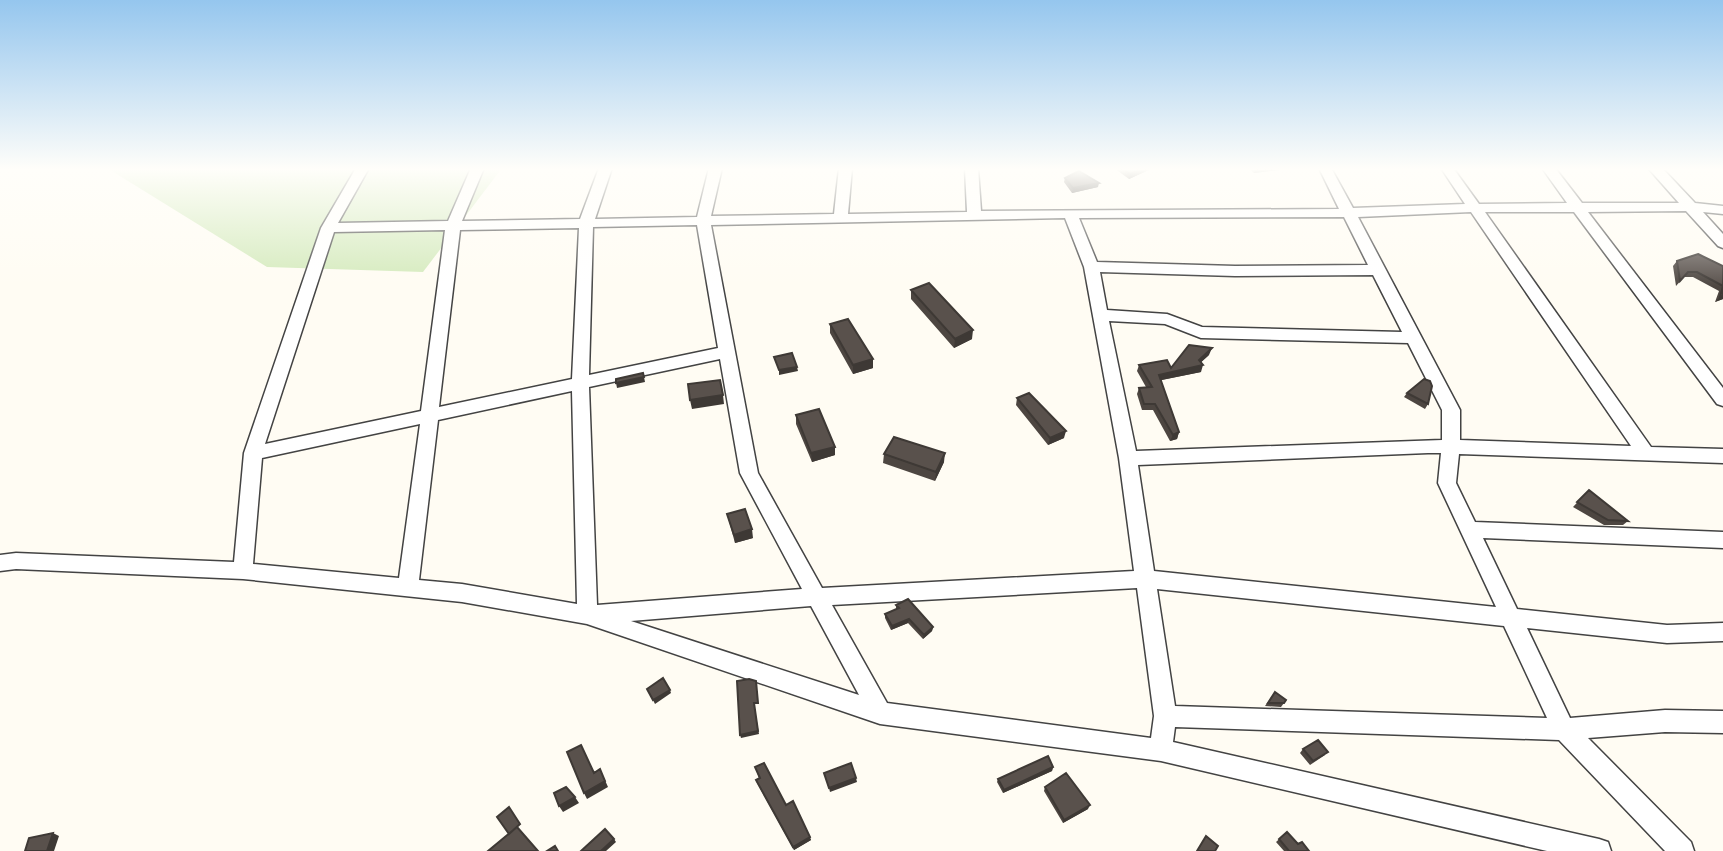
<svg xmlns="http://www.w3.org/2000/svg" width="1723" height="851" viewBox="0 0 1723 851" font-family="'Playfair Display',serif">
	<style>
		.green { fill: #d4eabc }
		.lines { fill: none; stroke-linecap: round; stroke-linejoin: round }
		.minor-casing { stroke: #434343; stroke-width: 3 }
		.minor { fill: #fff; fill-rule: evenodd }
		.wall { fill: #4d4641 }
		.shaded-wall { fill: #3e3935 }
		.building { fill: #59514c; stroke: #3e3935; stroke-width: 2 }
	</style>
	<rect width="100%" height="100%" fill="#fffcf3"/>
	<path class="green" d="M107 168H502L423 272 267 267Z"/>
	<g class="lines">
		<g class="minor-casing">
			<path id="minor" d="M356 168H369L338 223 448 221 471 168H484L462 221 580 219 599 168H612L595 219 697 217 709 168H722L711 216 834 214 839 168H852L848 214 967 212 965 168H978L981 211 1339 209 1319 168H1331L1353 208 1465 204 1441 168H1453L1479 204 1567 203 1542 168H1555L1582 203H1679L1648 168H1662L1695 203 1723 206V214L1703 212 1723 234V248L1718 246 1686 211 1588 212 1723 388V406L1717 404 1574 212H1485L1651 447 1723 449V463L1459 454 1456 483 1475 522 1723 532V548L1483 538 1517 609 1667 625 1723 623V641L1667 643 1527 628 1570 718 1665 710 1723 711V733L1665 732 1588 738 1691 842 1694 851H1665L1559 740 1175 727 1173 742 1599 839 1608 842 1611 851H1547L1161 761 880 724 587 624 462 602 243 579 16 569 0 571V555L16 553 234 562 244 453 321 228ZM1471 212 1631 446 1460 440V410L1358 217ZM1344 217 1368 265 1235 266 1097 262 1079 218ZM1065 218 1084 267 1119 458 1134 571 822 588 758 473 711 225ZM697 225 718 348 589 375 593 227ZM579 228 572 379 439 407 460 230ZM445 230 421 411 265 444 334 232ZM1100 272 1235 276 1373 275 1402 332 1202 327 1167 314 1107 310ZM1109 321 1165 324 1201 338 1408 343 1442 410V440L1136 451ZM720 359 740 473 802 589 597 605 589 387ZM572 391 577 604 462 584 419 580 438 420ZM420 424 399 578 253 564 262 458ZM1428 453H1441L1438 483 1496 607 1154 571 1138 465ZM1137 588 1154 716 1151 738 887 703 832 605ZM1157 589 1504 626 1547 718 1175 706ZM811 606 859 695 631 621Z"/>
		</g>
		<use href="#minor" class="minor"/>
	</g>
	<path class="wall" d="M1114 168H1153L1129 179Z
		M1249 168H1280L1279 170 1254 173Z
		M1065 178 1098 187 1072 193 1064 182Z
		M1677 261 1723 266V299L1715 302 1719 291 1693 277H1684L1676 286 1673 266Z
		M911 290 972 339 954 348 911 299Z
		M830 324 873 359V368L853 374 830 333Z
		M1209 355 1201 362V372L1161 380 1179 432 1177 439 1170 441 1153 410H1142L1137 394 1139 388 1146 387 1137 371 1139 365 1171 368Z
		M1407 393 1428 404 1425 409 1404 397Z
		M1017 398 1064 438 1048 445 1016 405Z
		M796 415 835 455 812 462 796 424Z
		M884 454 944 462 935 481 883 463Z
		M1589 490 1628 521 1623 525H1604L1573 507Z
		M727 514 753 538 735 543Z
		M896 605 933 627 932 631 923 639 908 623 891 630 885 618V614L896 609Z
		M1272 696 1284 703 1281 707 1265 706Z
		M1303 749 1325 755 1310 765 1300 753Z
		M755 767 786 805 811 840 794 850 757 783 756 780 759 778Z
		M1053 767 1052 771 1003 793 997 782 998 779Z
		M1045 787 1088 809 1063 823 1044 791Z
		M1287 832 1298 844 1309 851H1284L1276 842Z"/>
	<path class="shaded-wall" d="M1144 168H1153L1129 179 1130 174Z
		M1263 168H1280L1279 170 1254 173 1255 169Z
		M1099 183 1098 187 1072 193 1073 188Z
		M1723 296V299L1715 302 1720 297Z
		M973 330 972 339 954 348 955 339Z
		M1212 348 1209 355 1197 366 1199 360Z
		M873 359V368L853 374V365Z
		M1203 365 1201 372 1157 381 1159 375Z
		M797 367 798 371 779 375V370Z
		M644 377 645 382 617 388 616 383Z
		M723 395 724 404 692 409 690 400Z
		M1066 431 1064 438 1048 445 1050 438Z
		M1179 432 1177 439 1170 441 1173 435Z
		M835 447V455L812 462 811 453Z
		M945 453 944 462 935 481 936 472Z
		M752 529 753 538 735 543 734 535Z
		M909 619 908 623 891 630 892 626Z
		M933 627 932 631 923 639 924 635Z
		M670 690 671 693 655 704 653 700Z
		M754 703 759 734 741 738 740 735Z
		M1053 767 1052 771 1003 793 1004 790Z
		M600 769 608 787 587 799 584 793Z
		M856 778 857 782 830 792 829 788Z
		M575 797 579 803 563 812 559 806Z
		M1090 805 1088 809 1063 823 1064 820Z
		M53 833 59 836 54 851H47Z
		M810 837 811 840 794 850 793 847Z
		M614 839 616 842 606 851H601Z"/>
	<path class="building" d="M1121 168H1144L1130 174Z
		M1079 171 1099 183 1073 188 1065 178Z
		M1698 254 1723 266V296L1720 297 1723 286 1697 272H1688L1680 281 1677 261Z
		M929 283 973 330 955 339 911 290Z
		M848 319 873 359 853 365 830 324Z
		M1189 345 1212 348 1199 360 1203 365 1159 375 1179 432 1173 435 1155 404H1144L1139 388 1152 387 1139 365 1167 360 1171 368Z
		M792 353 797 367 779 370 774 357Z
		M643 373 644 377 616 383V379Z
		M1424 379 1430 381 1432 386 1428 404 1407 393Z
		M720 380 723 395 690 400 688 384Z
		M1029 393 1066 431 1050 438 1017 398Z
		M819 409 835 447 811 453 796 415Z
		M894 437 945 453 936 472 884 454Z
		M1589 490 1628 521 1608 520 1577 502Z
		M745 509 752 529 734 535 727 514Z
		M908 599 933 627 924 635 909 619 892 626 885 614 899 608 896 605Z
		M663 678 670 690 653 700 647 689Z
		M749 679 756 681 758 703H754L758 731 740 735 737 681Z
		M1275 692 1286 700 1284 703H1268Z
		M1318 740 1328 752 1313 761 1303 749Z
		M581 745 594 773 600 769 605 781 584 793 567 752Z
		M1048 756 1053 767 1004 790 998 779Z
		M764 763 786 805 793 801 810 837 793 847 756 780 760 778 755 767Z
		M851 763 856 778 829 788 824 773Z
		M1066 773 1090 805 1064 820 1045 787Z
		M566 787 575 797 559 806 554 793Z
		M509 807 520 824 509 834 497 817Z
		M517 827 538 851H488Z
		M605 829 614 839 601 851H581Z
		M1287 832 1298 844 1302 842 1309 851H1289L1279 839Z
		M53 833 47 851H25L29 838Z
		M1206 836 1218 846 1215 851H1197Z
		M555 846 558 851H547Z"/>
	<linearGradient id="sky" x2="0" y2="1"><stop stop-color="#95c6ee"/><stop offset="0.59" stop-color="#fffefa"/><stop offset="1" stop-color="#fffefa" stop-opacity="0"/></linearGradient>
	<rect width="1723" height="287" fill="url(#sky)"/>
</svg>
